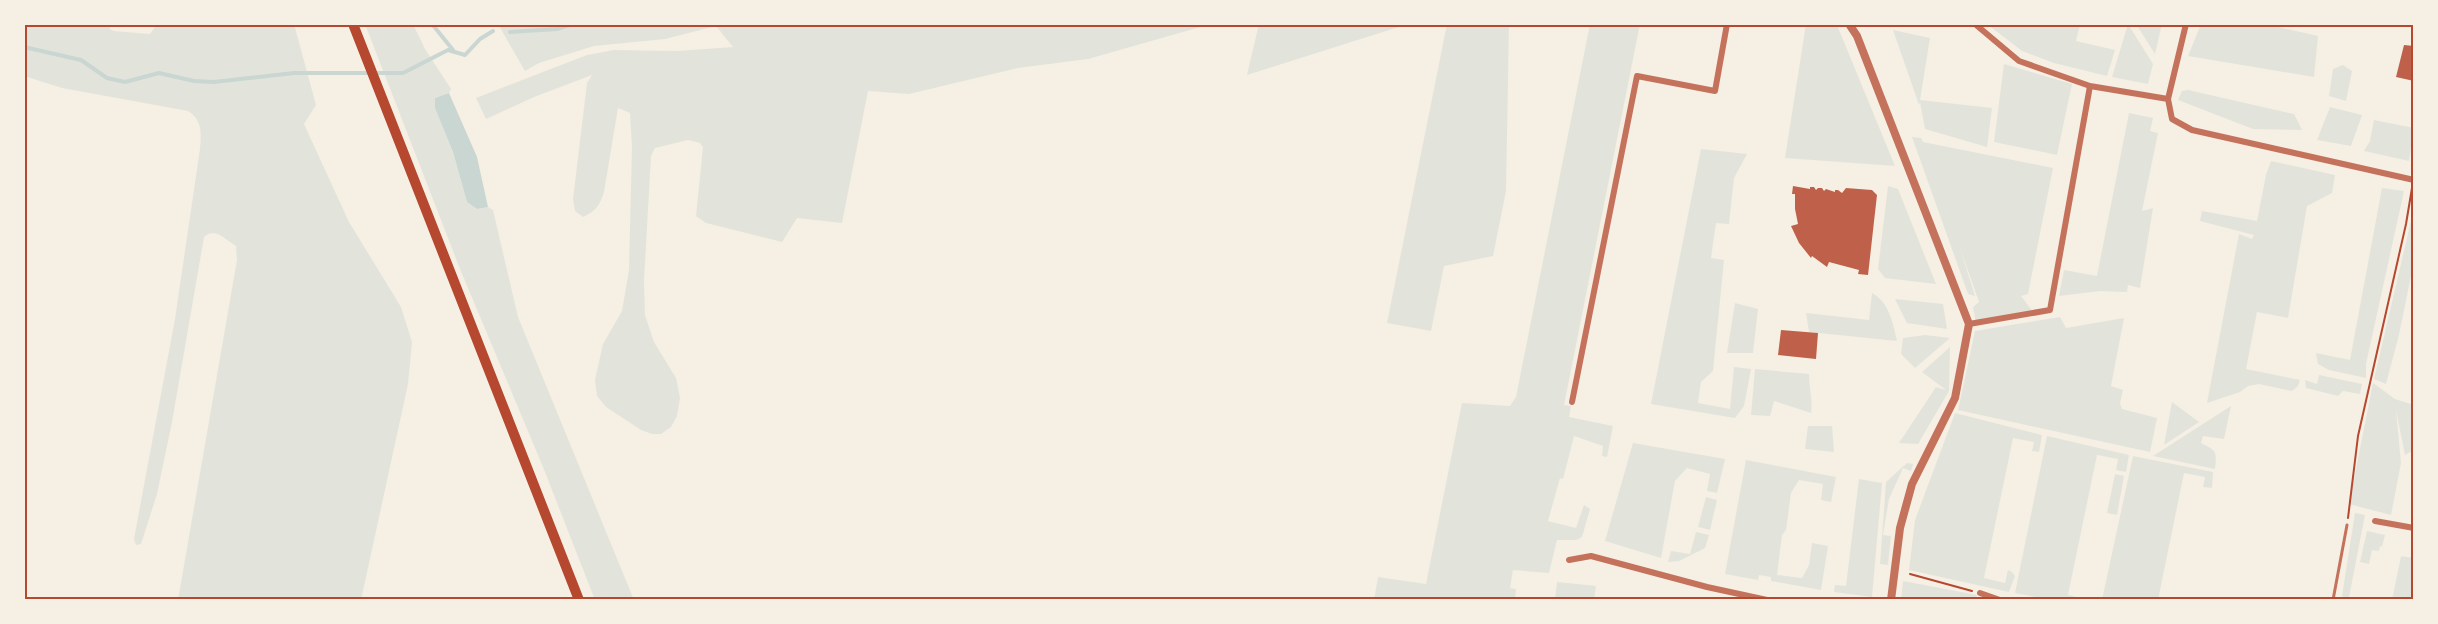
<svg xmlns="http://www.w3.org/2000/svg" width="2438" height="624" viewBox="0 0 2438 624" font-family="Cabin,sans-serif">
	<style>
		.green { fill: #e2e4dc }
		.water { fill: #c9d6d2 }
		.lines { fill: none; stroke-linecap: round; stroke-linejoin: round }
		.stream { stroke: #c9d6d2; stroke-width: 4 }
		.building { fill: #bf614a }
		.path { stroke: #b5482f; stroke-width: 2 }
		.service { stroke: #c5725c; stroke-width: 3 }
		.minor { stroke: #c5725c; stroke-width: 6 }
		.tertiary { stroke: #c5725c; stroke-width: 8 }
		.primary { stroke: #b5482f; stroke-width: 10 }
		.neatline { fill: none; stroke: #b5482f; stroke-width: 2 }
	</style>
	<rect width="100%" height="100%" fill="#f6efe4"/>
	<path class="green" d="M24 24 107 26 109 24 110 29 114 31 150 34 157 24H294L316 105 304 124 349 222 401 307 412 342 408 384 361 600H178L237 260 236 246C225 240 216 227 204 237L172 422 157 494 141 544 136 545 134 539 175 319 200 149C201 134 203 120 188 111L62 88 24 76Z
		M365 24H413L425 49 451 89 449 93 435 98V108L453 152 467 202 477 209 488 207 493 210 518 317 634 600H595L543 467 460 269Z
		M498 24H1211L1088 59 1018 68 909 94 868 91 842 223 797 218 782 242 706 223 696 216 703 147 700 143 688 140 655 148 651 156 644 281 645 315 654 342 676 378 680 398 677 416 671 427 661 434H652L641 430 606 407 597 396 595 380 603 344 622 311 629 270 632 147 630 113 618 108 604 192C600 205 596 211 583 217L575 211 573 199 587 83 592 75 534 97 486 119 476 98 587 55 614 50 676 51 733 47 716 26 665 39 594 46 539 63 525 71Z
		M1259 24H1408L1247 75Z
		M1447 24H1509L1506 191 1493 256 1444 266 1431 331 1387 323Z
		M1590 24H1640L1564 405 1571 406 1569 417 1613 426 1607 457 1602 456 1603 446 1574 436 1563 479 1560 478 1548 521 1576 528 1584 505 1590 509 1582 537 1576 540H1557L1549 573 1513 570 1510 588 1516 589 1515 600H1374L1378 577 1426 584 1462 403 1510 406 1516 397Z
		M1806 24 1837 25 1895 166 1785 158Z
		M1987 24H2080L2076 41 2115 50 2107 76 2054 63 2022 51Z
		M2128 24 2153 64 2148 84 2112 77Z
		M2136 24H2162L2155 54Z
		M2201 24H2265L2318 36 2314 77 2188 56Z
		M1893 30 1930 38 1920 100 1992 108 1987 147 1925 129 1920 102 1919 105Z
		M2004 64 2072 84 2057 155 1994 142Z
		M2343 65 2352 71 2346 101 2329 96 2333 69Z
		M2188 90 2294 114 2302 130 2253 129 2178 100 2182 91Z
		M2330 107 2362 115 2351 146 2317 140Z
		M2129 113 2153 118 2150 131 2158 133 2142 211 2153 208 2140 288 2128 285 2127 292 2100 291 2059 296 2064 270 2097 276Z
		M2374 120 2414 128 2409 161 2364 151 2370 141Z
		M1912 137 1921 138 1923 142 2053 168 2028 294 2021 296 2034 313 1976 323 1973 307 1979 302 1960 248 1975 296 1968 294Z
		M1701 149 1747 154 1734 178 1729 224 1716 223 1711 258 1724 260 1713 371 1701 382 1698 403 1730 409 1734 367 1751 369 1744 406 1735 418 1651 404Z
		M2271 161 2335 175 2332 193 2307 206 2288 318 2257 312 2246 369 2300 380 2298 386 2292 391 2259 384 2248 386 2240 392 2207 403 2239 234 2252 239 2254 235 2200 221 2202 211 2257 221 2266 175Z
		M1888 186 1898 189 1936 284 1885 278 1878 269Z
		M2382 188 2404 191 2366 364V378L2329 370 2318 364 2316 353 2350 360Z
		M2414 208V261L2399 335 2386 384 2374 379Z
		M1872 293C1889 302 1893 323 1897 341L1809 332 1806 313 1869 320Z
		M1895 299 1943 304 1947 329 1907 323Z
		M1735 303 1758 309 1753 353H1727Z
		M2060 317 2066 328 2124 318 2111 386 2123 390 2120 403 2122 409 2157 418 2150 452 1958 410 1975 331Z
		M1925 335 1950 338 1915 368 1901 354 1903 338Z
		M1950 347 1949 391 1918 444 1899 443 1936 387 1946 390 1922 372Z
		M1755 369 1809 374C1809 388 1813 400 1811 413L1774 401 1770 416 1751 415Z
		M2319 375 2362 384 2360 394 2343 391 2338 396 2306 388 2305 380 2317 384Z
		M2373 383 2395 399 2414 405V450L2405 455 2396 410 2401 463 2391 515 2349 504Z
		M2172 402 2199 422 2164 445Z
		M2231 406 2224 439 2203 436 2201 443C2216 451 2217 450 2215 469L2153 456Z
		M1955 413 2042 435 2039 452 2032 451 2034 442 2013 438 1984 578 2005 583 2008 570 2012 572 2015 576 2009 592 1909 570 1915 520Z
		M1808 426H1832L1834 452 1805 449Z
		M2047 436 2129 455 2126 472 2116 470 2118 459 2097 455 2068 595 2089 600H2051L2015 593Z
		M1633 443 1725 459 1717 493 1707 491 1710 474 1687 468 1675 481 1661 558 1605 541Z
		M2133 456 2213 472 2212 488 2203 487 2205 477 2184 473 2158 600H2102Z
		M1746 460 1836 477 1831 502 1821 500 1823 484 1799 480 1791 493 1786 530 1782 535 1777 575 1802 578 1809 565 1812 543 1828 546 1821 590 1771 581V577L1759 575 1758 580 1725 574Z
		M1907 463 1913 464 1911 471 1903 468 1889 499 1883 535 1891 536 1888 565 1880 564 1886 482Z
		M2115 474 2124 476 2117 515 2107 513Z
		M1859 479 1882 483 1872 597 1834 592 1835 585 1846 586Z
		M1706 497 1717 500 1710 530 1698 527Z
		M2355 513 2365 515 2349 597 2347 599 2342 596Z
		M2367 531 2385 535 2382 547 2380 546 2379 551 2372 550 2369 564 2360 562Z
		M1696 532 1709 535 1705 548 1679 561 1668 562 1671 551 1690 554Z
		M2401 556 2414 558V600H2392Z
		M1903 581 1977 595 1976 600H1901Z
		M1557 582 1596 586 1594 600H1555Z"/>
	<path class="water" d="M449 93 477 157 488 207 477 209 467 202 453 152 435 108V98Z"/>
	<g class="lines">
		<path class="stream" d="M432 24 453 50
			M510 32 557 29 572 24
			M24 47 81 60 107 78 125 82 159 73 194 81 214 82 294 73H403L448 50 465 55 480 39 493 31"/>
	</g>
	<path class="building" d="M2404 45 2414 46V81L2396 77Z
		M1793 186 1810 189V187H1814L1816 190 1818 188H1822L1824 191 1826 189 1835 192V190H1838L1842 193 1846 188 1872 190 1877 195 1868 275 1858 274 1859 270 1829 262 1827 267 1812 256 1811 258 1799 243 1791 226 1798 224 1795 209V194H1792Z
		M1781 330 1818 333 1816 359 1778 355Z"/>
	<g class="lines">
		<path class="path" d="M2348 518 2358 436 2406 224 2412 188
			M1910 574 1972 591"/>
		<path class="service" d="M2333 600 2347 525"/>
		<path class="minor" d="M1975 24 2019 61 2090 86 2168 99
			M2186 24 2168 99 2172 119 2192 130 2414 180
			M1969 324 2050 310 2090 86
			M1572 402 1637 76 1715 91 1727 24
			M2375 521 2414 528
			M1569 560 1591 556 1707 587 1767 600
			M1980 593 2000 600"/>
		<path class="tertiary" d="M1849 24 1857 36 1969 324 1955 398 1912 484 1900 528 1891 600"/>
		<path class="primary" d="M353 24 579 600"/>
	</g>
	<rect width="2438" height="624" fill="none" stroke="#f6efe4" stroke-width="51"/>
	<rect x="26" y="26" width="2386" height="572" class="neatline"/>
</svg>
